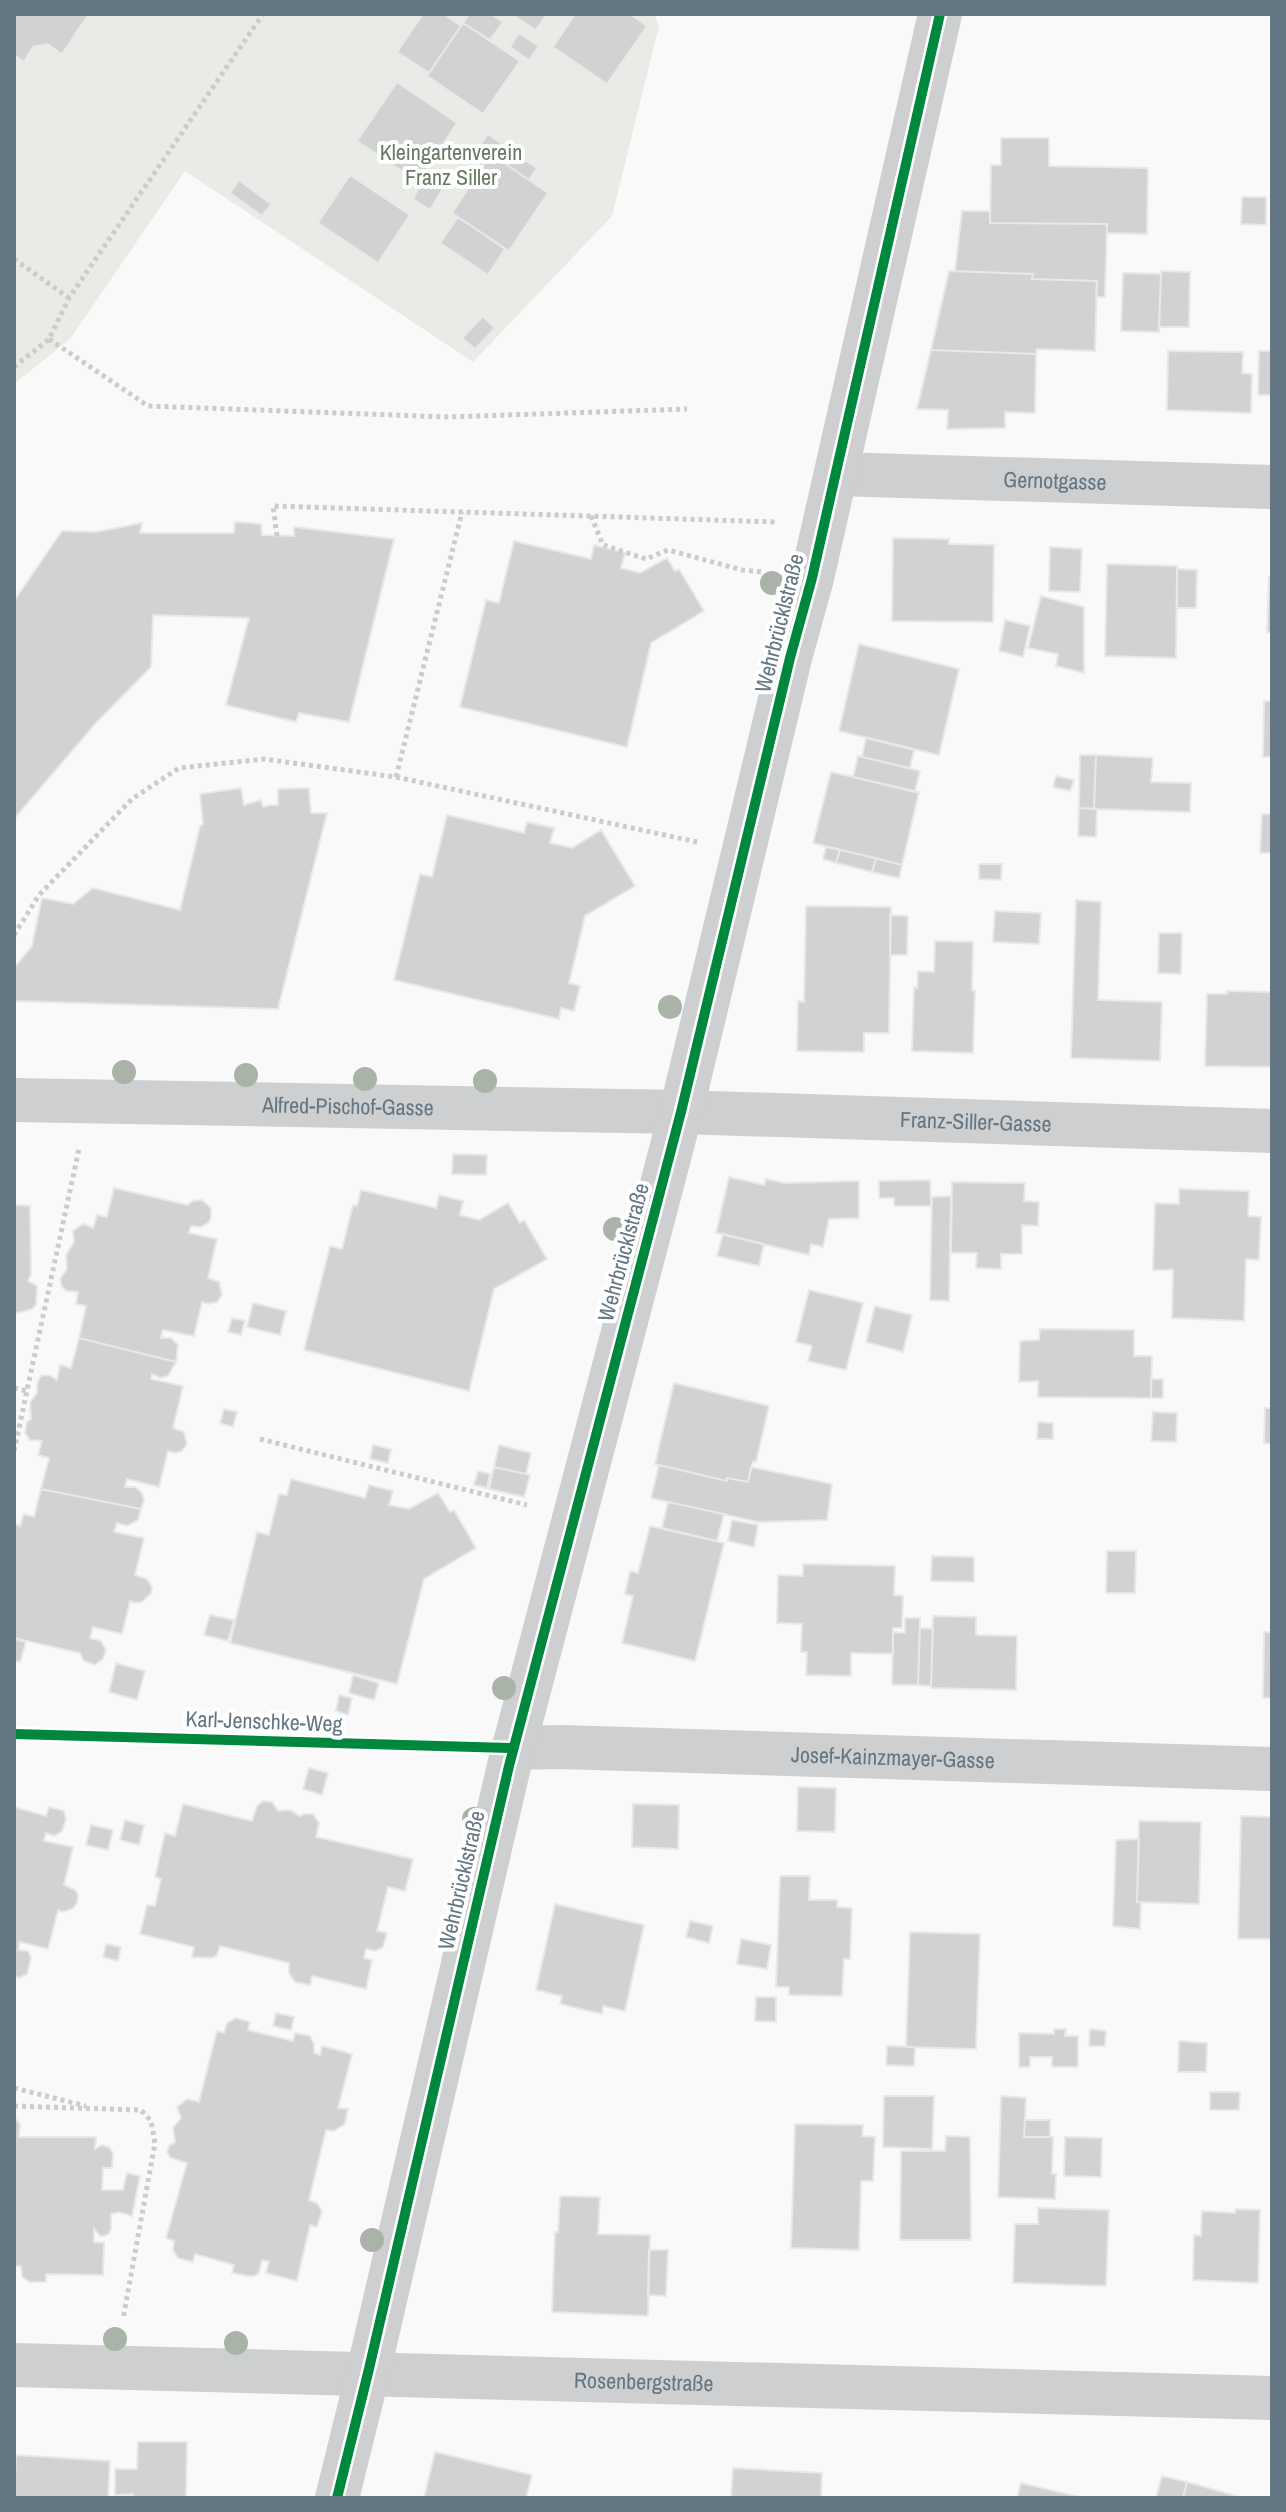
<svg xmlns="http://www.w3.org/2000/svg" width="1286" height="2512" viewBox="0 0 1286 2512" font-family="'Archivo Narrow',sans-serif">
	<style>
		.green { fill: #e8ebe6 }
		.building { fill: #d0d2d3; stroke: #e8e8e8; stroke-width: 2 }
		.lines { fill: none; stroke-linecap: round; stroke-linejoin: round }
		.path { stroke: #cbcccd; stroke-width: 5; stroke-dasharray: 4 4; stroke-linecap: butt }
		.street { stroke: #cecfd0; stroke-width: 44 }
		.cycleway-casing { stroke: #fff; stroke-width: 15 }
		.cycleway { stroke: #00873e; stroke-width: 10 }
		.tree { fill: #a9b3a7 }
		.labels { text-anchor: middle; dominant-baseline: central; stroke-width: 8; stroke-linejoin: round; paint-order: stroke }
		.park-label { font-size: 22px; fill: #687a64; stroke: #fff }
		.street-label { font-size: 22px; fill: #657683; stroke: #fff }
	</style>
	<rect width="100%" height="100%" fill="#f9f9f9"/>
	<path class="green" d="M14 14H654L659 26 612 216 473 362 185 171 70 339 14 384Z"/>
	<path class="building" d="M14 14H86L88 15 62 54 47 44 33 47 24 62 14 55Z
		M423 14H444L461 26 429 73 397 52Z
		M469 14H491L503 22 490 40 463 23Z
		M511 14H547L536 30Z
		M575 14H630L647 26 607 84 553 47Z
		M463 23 520 61 483 114 427 76Z
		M519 33 539 46 529 60 510 47Z
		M397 82 457 123 418 182 357 141Z
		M488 134 508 148 500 161 479 147Z
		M1001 138H1049V166L1148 168 1147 234 1107 233V224L990 223 991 165H1001Z
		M510 151 537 168 529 180 503 162Z
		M491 154 548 193 509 251 452 213Z
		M350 175 410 215 378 263 318 223Z
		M239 180 271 204 262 216 230 193Z
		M432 180 443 188 430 210 413 199 422 182 428 186Z
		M1242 197H1266V225L1241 224Z
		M962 211H990V223L1107 224 1105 297H1096L1097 281 1032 279 1033 274 955 271Z
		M458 217 505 249 488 275 440 243Z
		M949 271 1033 274 1032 279 1097 281 1095 351 1037 349 1036 354 931 350Z
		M1161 271 1190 272 1189 327H1159Z
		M1123 273 1161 274 1159 332 1121 331Z
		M483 316 495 328 475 349 462 338Z
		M931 350 1036 354 1035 413 1005 412V428L947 429 948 410 917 409Z
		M1168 351 1243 352 1242 373 1252 374 1251 413 1167 410Z
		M1259 351H1272V395H1258Z
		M235 522 261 524 262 535 294 536V527L394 539 349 722 299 713 296 722 226 705 249 618 153 615 151 667 95 724 14 819V601L62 531 96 532 142 523 140 533H234Z
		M893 538 949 539V544L994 545 993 622 892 621Z
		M514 541 591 559 594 545 625 553 621 568 640 573 667 558 675 571 679 569 704 611 651 643 627 747 460 707 486 600 499 603Z
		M1050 547 1082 549 1080 592 1049 591Z
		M1107 564 1177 566 1176 658 1105 656Z
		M1177 569 1197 570 1196 608H1177Z
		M1272 576V632H1267L1269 577Z
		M1041 596 1084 607V673L1056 666 1058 654 1028 648Z
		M1005 620 1030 626 1023 657 999 651Z
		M859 644 959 669 939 755 839 731Z
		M1264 701H1272V757H1263Z
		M866 738 914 750 910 768 862 757Z
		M1080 755H1096L1094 809 1079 808Z
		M1096 755 1153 758 1151 782 1191 783 1190 812 1094 809Z
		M858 756 920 771 915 792 853 777Z
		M831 772 919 792 902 865 813 843Z
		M1056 776 1074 780 1070 791 1053 787Z
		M241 788 244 805 261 800 263 807 270 805H278V789L309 788 311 813H327L278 1009 14 1001V968L32 946 42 898 73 904 93 888 180 910 200 826 203 824 200 794Z
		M1079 808 1097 809 1096 837 1078 836Z
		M1262 814H1272V853H1260Z
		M447 815 524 833 527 822 554 828 550 843 572 848 601 830 635 886 585 916 569 983 580 986 574 1011 561 1008 559 1019 394 980 420 874 432 877Z
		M826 847 840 850 836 863 823 859Z
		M840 850 876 858 872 872 836 863Z
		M876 858 902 865 899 878 872 872Z
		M979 864H1002L1001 880 979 879Z
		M1076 900 1101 902 1098 1000 1162 1002 1160 1061 1071 1058Z
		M806 906 891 907 889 1033H864V1052L797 1051 798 1001 804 1002Z
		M995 911 1041 913 1039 944 993 942Z
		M890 915 908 916 907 955H890Z
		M1159 933H1182L1181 974 1158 973Z
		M935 941 973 942 972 990 975 991 973 1053 912 1051 914 987 917 988 918 971 934 972Z
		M1227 991 1272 992V1067L1205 1066 1207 994H1227Z
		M453 1154 487 1155 486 1175 452 1174Z
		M729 1177 764 1185 766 1179 784 1183 859 1181V1218L829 1219 823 1247 811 1244 809 1255 716 1233Z
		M930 1180 931 1206H894V1198H879V1181Z
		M952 1182 1025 1183 1024 1201 1039 1202 1038 1226 1022 1225V1254H1001V1269L976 1268 977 1253H951Z
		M114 1188 187 1205 193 1201 202 1200 211 1208V1217L209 1222 201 1227 191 1226 189 1233 217 1239 208 1278 219 1282 222 1295 217 1302 208 1304 202 1302 194 1336 163 1330 161 1338H171L178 1345 176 1362 79 1338 86 1306 76 1304 78 1292 67 1291 62 1287 60 1279 67 1269 66 1255 74 1242 73 1231 83 1224 93 1228 97 1215 107 1217Z
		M1179 1189 1249 1191 1248 1216 1261 1217 1259 1260 1246 1259 1244 1321 1172 1318 1173 1270H1153L1155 1203 1179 1204Z
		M361 1190 436 1208 439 1195 463 1201 460 1215 479 1220 508 1203 520 1223 524 1220 547 1259 494 1289 469 1391 304 1350 330 1246 342 1249 353 1205 357 1206Z
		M951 1196 949 1301 930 1300 932 1197Z
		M14 1205 30 1206 31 1275 28 1281 37 1286 36 1305 32 1309 18 1313 14 1312Z
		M723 1234 764 1244 759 1266 717 1256Z
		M809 1290 863 1303 846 1370 808 1361 812 1346 796 1342Z
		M253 1303 286 1311 280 1335 247 1327Z
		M875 1306 912 1315 903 1352 866 1342Z
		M232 1318 245 1321 241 1335 228 1332Z
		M1040 1329 1134 1330V1356H1152L1151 1398 1038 1397V1381L1019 1382 1020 1341 1039 1340Z
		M79 1338 176 1362 168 1376 160 1378 152 1374 151 1379 183 1386 173 1428 184 1432 187 1444 182 1451 176 1453 168 1451 159 1487 127 1479 125 1487H135L142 1493 144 1500 141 1509 41 1489 49 1458 38 1455 42 1441 30 1440 25 1433 27 1422 31 1419 30 1403 37 1393V1384L41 1376 49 1375 57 1380 60 1365 71 1368Z
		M1151 1379H1163V1398H1151Z
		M674 1383 769 1406 756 1462 753 1461 748 1482 727 1478V1481L655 1464Z
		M1265 1408H1272V1444L1264 1443Z
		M224 1409 237 1412 233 1427 220 1423Z
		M1153 1412 1177 1413 1176 1442 1151 1441Z
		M1038 1422 1053 1423V1439H1037Z
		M373 1445 391 1449 388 1463 370 1459Z
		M499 1445 531 1453 526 1474 494 1467Z
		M659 1465 727 1481V1478L748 1482 751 1467 832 1484 827 1520 758 1522 651 1498Z
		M494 1467 530 1475 524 1497 489 1489Z
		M478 1471 490 1474 487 1488 474 1485Z
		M291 1479 365 1498 369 1485 393 1491 389 1505 409 1509 438 1493 450 1512 454 1510 476 1548 424 1579 397 1684 230 1643 257 1532 269 1535 279 1494 287 1495Z
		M41 1489 141 1509 138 1520 127 1526 117 1523 114 1532 144 1538 135 1575 147 1579 152 1587 151 1593 142 1602 136 1603 130 1601 122 1634 93 1627 90 1638 101 1641 106 1650 103 1659 95 1665 84 1661 80 1653 14 1638V1523L20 1526 24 1514 34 1517Z
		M668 1502 724 1514 717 1541 662 1528Z
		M732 1520 758 1525 754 1547 728 1541Z
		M650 1526 724 1543 695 1661 622 1643 633 1596 625 1594 630 1571 638 1573Z
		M1107 1551H1136L1135 1593H1106Z
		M932 1556 974 1557V1582L931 1581Z
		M803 1564 895 1566 894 1595 903 1596 902 1628H893V1654L851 1653V1676L806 1675 807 1652H801L802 1624 777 1623 778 1575 803 1576Z
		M210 1615 234 1620 228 1641 204 1635Z
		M933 1616 976 1617V1635L1017 1636 1016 1690 931 1688Z
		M905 1618H920L918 1685H892L893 1632 905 1633Z
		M920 1628 933 1629 931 1686 918 1685Z
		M1264 1632H1272V1698H1263Z
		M14 1639 26 1642 20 1662 14 1661Z
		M116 1663 145 1671 137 1700 109 1692Z
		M353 1675 379 1683 374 1700 349 1693Z
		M339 1695 352 1698 348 1715 336 1711Z
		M309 1768 328 1773 322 1795 303 1789Z
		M798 1787 836 1788 835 1832 797 1831Z
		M263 1801 272 1802 278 1811 290 1810 300 1816 304 1814H313L319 1823 316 1837 413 1859 405 1891 388 1887 377 1931 387 1933 383 1947 375 1951 366 1949 364 1958 372 1960 366 1989 312 1976 310 1985 295 1982 289 1973V1963L220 1946 217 1955 212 1958 192 1957 194 1947 140 1934 147 1905 155 1906 161 1879 155 1877 165 1833 175 1836 183 1804 252 1821 257 1806Z
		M633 1804 679 1805 678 1849 632 1847Z
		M14 1807 46 1816 49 1807 64 1811 66 1819 62 1831 54 1836 46 1833 44 1841 73 1847 64 1885 75 1890 78 1895 77 1903 72 1909 63 1912 58 1910 48 1949 20 1942 18 1950 28 1951 31 1958 27 1974 19 1978 14 1976Z
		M1241 1816 1272 1817V1939H1238Z
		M125 1820 144 1825 139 1845 120 1840Z
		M1139 1821 1201 1822 1199 1904 1137 1902Z
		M91 1825 113 1830 108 1850 86 1845Z
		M1139 1839 1137 1902 1141 1903 1140 1929 1113 1926 1116 1840Z
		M780 1876H810L809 1900H837V1907L852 1908 850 1959H844L842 1996 789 1995V1987H776Z
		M555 1904 644 1925 625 2011 603 2006 602 2014 560 2004 562 1996 536 1990Z
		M690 1921 713 1926 709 1943 686 1937Z
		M910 1932 980 1934 976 2049 906 2047Z
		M741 1939 771 1945 767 1969 737 1964Z
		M106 1944 121 1947 118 1961 103 1957Z
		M756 1997H776V2022L755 2021Z
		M276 2013 294 2017 291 2030 273 2026Z
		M236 2018 250 2022 248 2030 293 2041 295 2033 310 2036 314 2044V2053L320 2055 322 2046 352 2054 338 2108 348 2109 345 2124 334 2131 326 2130 309 2200 317 2203 322 2211 317 2227 310 2225 297 2281 266 2273 269 2262 262 2260 259 2273 254 2276H248L232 2273 234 2265 195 2254 193 2262 178 2258 173 2250 174 2241 166 2238 187 2163 171 2158 167 2152 169 2146 175 2142 173 2128 181 2118 177 2107 187 2099 199 2102 217 2031 224 2033 227 2023Z
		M1054 2029H1066L1065 2036H1078V2067H1052V2057H1030V2067H1019V2033L1054 2034Z
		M1090 2029 1106 2031 1105 2046H1089Z
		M1179 2041 1207 2043 1206 2072H1178Z
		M887 2046 915 2047 914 2066 886 2065Z
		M1210 2092H1240L1239 2110H1210Z
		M884 2096H934L932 2149 883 2147Z
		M1001 2096 1026 2098 1024 2137H1053L1052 2174H1056L1055 2199 998 2197Z
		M14 2117 20 2124 19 2137H96L95 2149 102 2145 109 2147 113 2153 112 2168H103L102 2190H123L127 2173 140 2176 132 2216 119 2212 111 2214V2228L109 2234 104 2236H100L94 2229V2242L104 2243 103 2275 46 2274V2282H30L22 2277 21 2266H14Z
		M1025 2120H1050V2137H1024Z
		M795 2124 863 2125 862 2136 875 2137 873 2181H861L859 2250 791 2248Z
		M946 2136 970 2137 971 2240H900L901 2151H945Z
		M1065 2137 1102 2138 1101 2177 1064 2176Z
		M560 2196 600 2197 598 2234 650 2235 648 2316 552 2312 555 2232H558Z
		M1038 2208 1109 2210 1106 2286 1013 2283 1015 2224H1038Z
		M1236 2209 1260 2210 1258 2283 1193 2280 1194 2235 1201 2236 1202 2211 1235 2213Z
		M649 2250H668L666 2296 648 2295Z
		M138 2442H187L186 2498H133V2494L115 2495V2469H137Z
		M435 2452 532 2475 526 2498H424Z
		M16 2455 110 2461 108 2498H14Z
		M733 2468 822 2473 821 2498H731Z
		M1162 2476 1187 2482 1183 2498H1156Z
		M1187 2482 1237 2496V2498H1183Z
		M1021 2483 1084 2498H1017Z"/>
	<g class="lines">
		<path class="path" d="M14 259 69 298
			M49 339 148 406 448 417 687 409
			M14 367 49 339 69 298 263 14
			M591 516 603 545 646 559 668 550 742 570 763 572
			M277 536 273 506 776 522
			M396 777 462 512
			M14 935 39 895 132 799 179 768 264 759 396 777 697 842
			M14 1388 27 1391
			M260 1439 527 1505
			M14 1451 79 1149
			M14 2088 86 2106
			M14 2106 141 2110 151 2121 155 2143 123 2319"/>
		<g class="street">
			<path id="s1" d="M837 474 1272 487"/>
			<path id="s2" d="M14 1100 681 1112 1272 1131"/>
			<path id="s3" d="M513 1748 561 1747 1272 1769"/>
			<path id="s4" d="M14 2365 1272 2398"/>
			<path d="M337 2498 368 2373 509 1766 681 1112 790 658 812 578 940 14"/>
		</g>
		<g class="cycleway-casing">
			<path id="cycleway" d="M14 1734 513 1748
				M337 2498 368 2373 509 1766 681 1112 790 658 812 578 940 14"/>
		</g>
		<use href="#cycleway" class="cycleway"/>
	</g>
	<g class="tree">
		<circle cx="772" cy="583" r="12"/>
		<circle cx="670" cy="1007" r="12"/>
		<circle cx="124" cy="1072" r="12"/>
		<circle cx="246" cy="1075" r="12"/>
		<circle cx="365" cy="1079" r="12"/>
		<circle cx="485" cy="1081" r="12"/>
		<circle cx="615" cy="1229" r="12"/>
		<circle cx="504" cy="1688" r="12"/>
		<circle cx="474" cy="1819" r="12"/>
		<circle cx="372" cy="2240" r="12"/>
		<circle cx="115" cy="2339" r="12"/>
		<circle cx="236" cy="2343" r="12"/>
	</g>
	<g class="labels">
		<g class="park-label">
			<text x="451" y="152">Kleingartenverein<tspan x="451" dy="25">Franz Siller</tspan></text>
		</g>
		<g class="street-label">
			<text stroke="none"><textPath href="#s1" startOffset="218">Gernotgasse</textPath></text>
			<text transform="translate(779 623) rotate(-76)">Wehrbrücklstraße</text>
			<text stroke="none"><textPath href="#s2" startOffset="334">Alfred-Pischof-Gasse</textPath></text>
			<text stroke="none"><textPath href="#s2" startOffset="962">Franz-Siller-Gasse</textPath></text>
			<text transform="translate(623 1252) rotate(-75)">Wehrbrücklstraße</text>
			<text transform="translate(264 1721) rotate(2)">Karl-Jenschke-Weg</text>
			<text stroke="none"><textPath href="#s3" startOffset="380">Josef-Kainzmayer-Gasse</textPath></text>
			<text transform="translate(461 1880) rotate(-77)">Wehrbrücklstraße</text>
			<text stroke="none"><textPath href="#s4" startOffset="630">Rosenbergstraße</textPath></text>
		</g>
	</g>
	<rect width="1286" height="2512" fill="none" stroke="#657683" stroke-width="32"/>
</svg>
